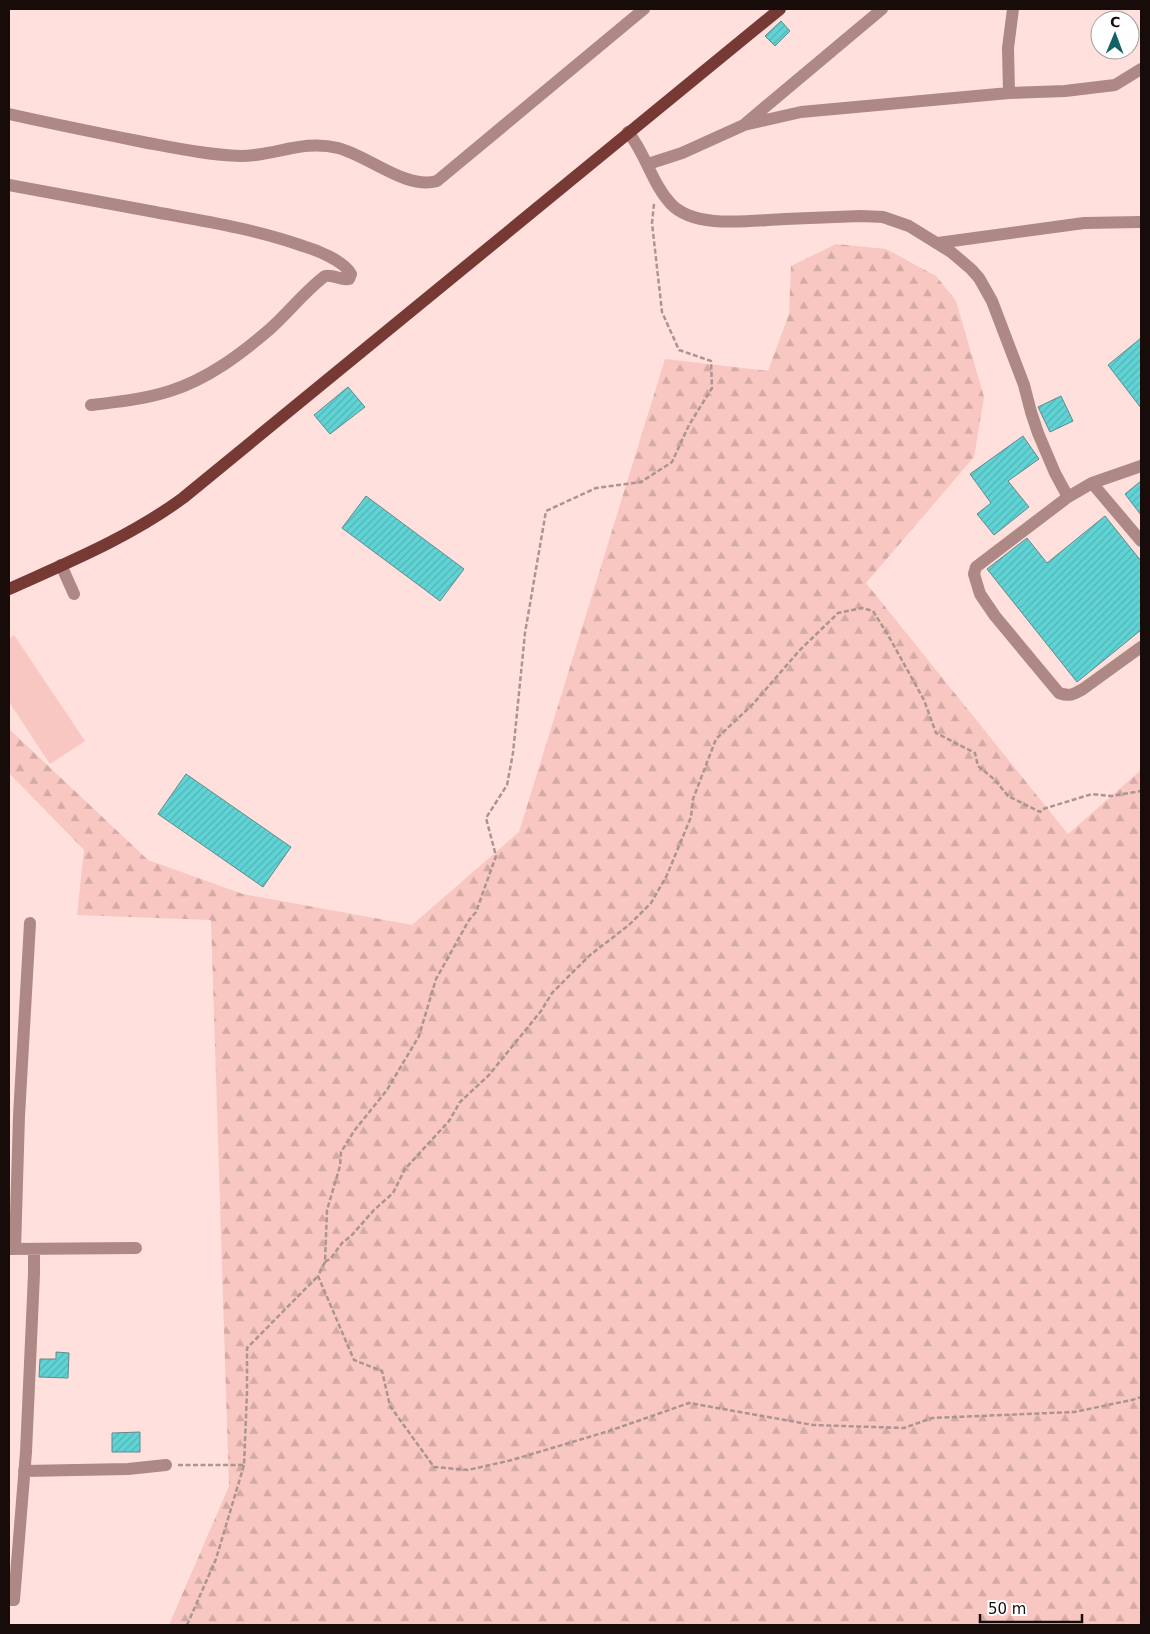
<svg xmlns="http://www.w3.org/2000/svg" width="1150" height="1634" viewBox="0 0 1150 1634" font-family="'DejaVu Sans',sans-serif">
	<style>
		.forest { fill: url(#forest-firs) }
		.pitch { fill: #f8c7c1 }
		.building { fill: url(#building-hatch); stroke: #628a8a }
		.lines { fill: none; stroke-linecap: round; stroke-linejoin: round }
		.path { stroke: #ac9491; stroke-width: 2.5; stroke-dasharray: 5 2.5; stroke-linecap: butt }
		.minor { stroke: #ae8884; stroke-width: 12 }
		.major { stroke: #773934; stroke-width: 12 }
	</style>
	<defs>
		<pattern id="forest-firs" width="22" height="20" patternUnits="userSpaceOnUse" patternTransform="scale(1.25)"><rect width="22" height="20" fill="#f8c7c1"/><path d="M5 1l3.5 6h-7zM16 11l3.5 6h-7z" fill="#d4aaa4"/></pattern>
		<pattern id="building-hatch" width="6" height="6" patternUnits="userSpaceOnUse" patternTransform="scale(1.25)"><rect width="6" height="6" fill="#60d3d5"/><path d="M-1 1l2-2M0 6l6-6M5 7l2-2" fill="none" stroke="#53b4b6"/></pattern>
	</defs>
	<rect width="100%" height="100%" fill="#ffe0dc"/>
	<path class="forest" d="M836 244 886 249 936 276 956 301 984 397 974 457 866 583 1068 834 1141 770V1625H169L229 1486 211 920 77 915 84 850 9 773V729L148 860 243 894 412 925 519 832 665 359 768 371 789 314 791 266Z"/>
	<path class="pitch" d="M14 635 85 741 50 764 9 702V639Z"/>
	<path class="building" d="M781 21 790 31 775 46 765 36Z
		M1141 338V408L1108 365Z
		M348 387 365 407 330 434 314 415Z
		M1061 396 1073 421 1050 432 1038 407Z
		M1023 436 1039 459 1008 481 1029 507 994 535 977 514 991 503 970 474Z
		M1141 481V515L1125 494Z
		M366 496 464 569 440 601 342 528Z
		M1105 516 1141 561V630L1077 682 987 569 1027 538 1047 563Z
		M186 774 291 847 263 887 158 814Z
		M56 1352 69 1353 68 1378 39 1377 40 1359H56Z
		M140 1432V1452H112V1433Z"/>
	<g class="lines">
		<path class="path" d="M654 204 652 223 662 312 679 350 711 361 712 388 689 425 672 462 641 482 596 488 546 511 525 633 513 753 507 785 486 818 496 856 476 912 469 920 436 979 419 1036 387 1090 354 1131 341 1152 340 1166 327 1210 325 1262 318 1276 354 1360 382 1371 390 1406 434 1467 468 1470 512 1460 609 1431 689 1403 813 1425 904 1428 932 1418 1074 1412 1132 1400 1141 1397
			M325 1262 331 1258 342 1243 351 1236 374 1210 393 1193 405 1169 449 1121 460 1102 489 1075 541 1011 552 993 590 955 629 925 651 903 667 875 691 817 693 799 716 739 753 704 799 651 838 613 862 608 873 611 888 635 924 700 936 733 975 753 978 766 995 780 1008 796 1040 812 1043 809 1092 794 1111 796 1141 791
			M178 1465H244L247 1392V1348L318 1276
			M187 1625 216 1559 244 1465
			M1140 1625 1141 1624"/>
		<path class="minor" d="M1009 93 1008 48 1013 9
			M9 114C53 124 98 133 143 142 175 148 208 155 241 156 275 156 303 139 338 148 369 156 406 190 437 181L644 9
			M746 123 882 9
			M628 132C646 154 652 184 671 204 696 230 752 220 785 219 810 218 836 217 861 216L883 217 909 226 951 252 971 269 979 278 992 301 1024 385 1031 412 1038 433 1055 473 1068 497 1092 483 1141 466
			M648 164 682 153 744 125 801 112 1009 93 1065 91 1115 85 1141 69
			M9 185C57 194 106 203 155 212 204 221 255 229 303 246 317 250 344 261 351 274L349 279C341 281 334 274 325 276 305 291 289 312 270 329 241 354 208 379 170 391 145 399 118 402 91 405
			M938 243 1084 223 1141 222
			M1092 483 1141 541
			M1068 497 976 567 974 574 980 594 995 616 1059 693C1070 697 1074 694 1083 689L1141 647
			M61 565 74 594
			M9 1249 136 1248
			M15 1249 19 1116 30 923
			M24 1471 128 1469 166 1465
			M9 1600H14L26 1452 34 1274V1250"/>
		<path class="major" d="M9 589C69 562 130 537 183 498L780 9"/>
	</g>
	<rect width="1150" height="1634" fill="none" stroke="#180c0b" stroke-width="20"/>
	<g transform="translate(1115 35) rotate(1)"><circle r="24" fill="#ffffff" stroke="#a39e9d"/>
	<path d="M0-4L9 19L0 12L-9 19Z" fill="#126264"/>
	<text y="-8" font-size="14" font-weight="bold" text-anchor="middle" fill="#180c0b">С</text>
	</g>
	<path d="M980 1614v8h102v-8" fill="none" stroke="#180c0b" stroke-width="2.5"/>
	<text x="988" y="1614" font-size="15" fill="#180c0b" stroke="#ffffff" stroke-width="4" paint-order="stroke">50 m</text>
</svg>
